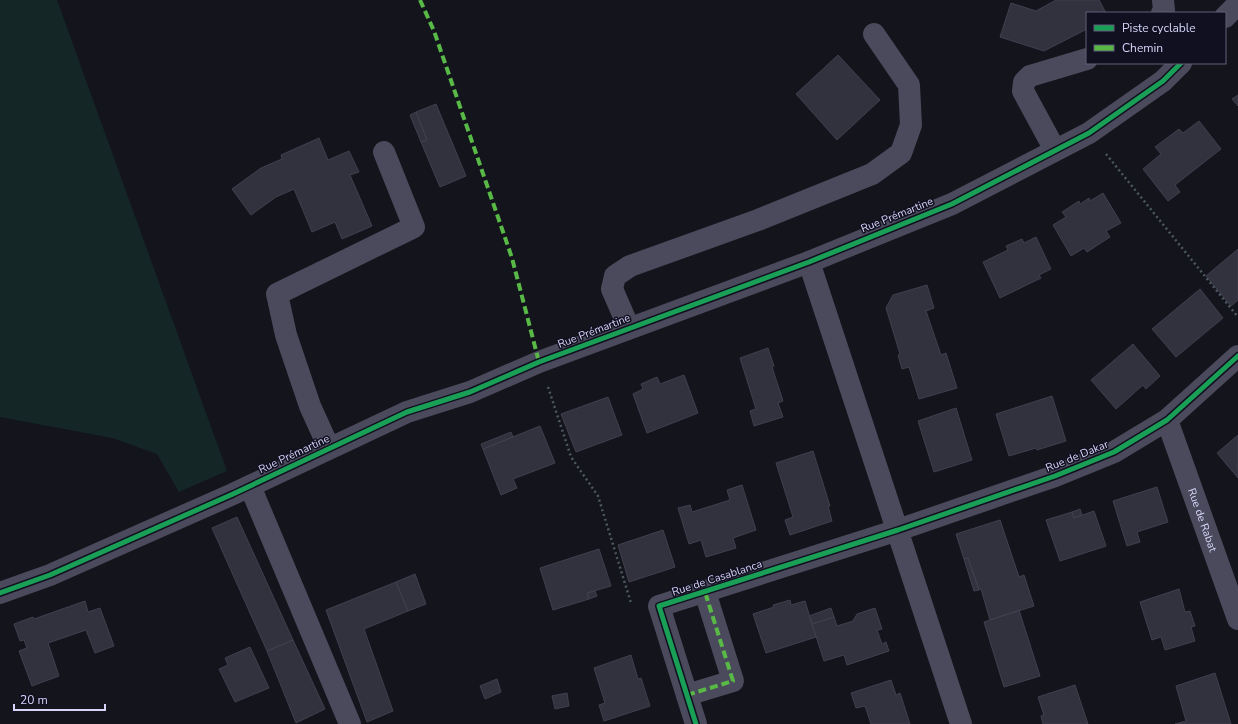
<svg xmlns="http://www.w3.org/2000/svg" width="1238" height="724" viewBox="0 0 1238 724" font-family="'Nunito Sans',sans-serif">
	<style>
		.green { fill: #142626 }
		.building { fill: #32313e; stroke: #413f4f }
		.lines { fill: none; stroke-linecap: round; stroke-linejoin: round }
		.path { stroke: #4c5962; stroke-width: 2.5; stroke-dasharray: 2 3; stroke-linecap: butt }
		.minor { stroke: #4a4a5c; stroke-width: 22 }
		.quiet { stroke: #58b947; stroke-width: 4; stroke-dasharray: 8 4; stroke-linecap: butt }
		.cycleway-casing { stroke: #111020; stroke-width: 8 }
		.cycleway { stroke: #1a9f57; stroke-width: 5 }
		.labels { text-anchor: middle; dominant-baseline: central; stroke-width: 3; stroke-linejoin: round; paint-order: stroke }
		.street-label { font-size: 11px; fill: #d6d4f9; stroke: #111020 }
	</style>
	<rect width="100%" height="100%" fill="#14141c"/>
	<path class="green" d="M0 0H57L227 471 179 492 157 454 112 438 0 417Z"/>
	<path class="building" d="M1056 0H1099L1106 13H1087V29L1044 51 1000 37 1011 3 1036 11Z
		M838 55 880 100 837 140 796 94Z
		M1238 95V106L1232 99Z
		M436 104 466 176 440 187 421 142 427 140 416 112Z
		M416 112 427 140 421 142 410 115Z
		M1199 121 1221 149 1175 185 1180 192 1168 201 1143 169 1161 154 1155 147 1179 129 1183 133Z
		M319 138 328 160 349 151 359 172 350 175 372 226 342 239 335 222 312 232 294 189 276 197 251 215 232 189 261 168 282 159 281 155Z
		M1103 193 1121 223 1106 231 1110 237 1087 252 1084 248 1071 256 1053 225 1066 217 1062 212 1079 201 1080 204 1089 198 1090 201Z
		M1036 237 1051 269 1039 275 1041 278 1000 298 983 262 1008 250 1006 246 1022 239 1024 243Z
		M1238 249V300L1231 306 1206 276Z
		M927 285 934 308 926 311 941 355 946 353 957 388 919 399 909 367 902 369 898 355 900 354 886 308 893 295Z
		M1200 289 1223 318 1176 357 1152 329Z
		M1133 344 1160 376 1146 389 1143 385 1116 409 1091 380Z
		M768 348 774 366 772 367 783 401 778 403 783 417 754 426 750 411 756 409 740 358Z
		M684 375 698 413 647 433 633 394 643 389 641 384 657 377 660 384Z
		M1052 396 1066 441 1037 450 1036 448 1009 456 996 414Z
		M608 397 622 435 576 452 561 414Z
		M956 408 972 460 934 472 918 421Z
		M540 426 555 463 513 479 517 488 501 495 483 449Z
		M511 432 513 437 483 449 481 444Z
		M1238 435V478L1217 453Z
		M813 451 830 506H828L832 521 790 535 785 520 793 517 776 463Z
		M742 485 756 530 733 538 736 548 706 557 701 540 689 544 678 508 690 505 692 512 730 500 727 490Z
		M1157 487 1168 522 1137 532 1140 542 1127 546 1113 501Z
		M1080 509 1082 515 1074 518 1072 512Z
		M1094 511 1106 546 1060 561 1046 520 1072 512 1074 518Z
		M237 517 293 640 267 651 212 528Z
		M1000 520 1019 577 1024 575 1034 606 990 620 981 589 979 590 968 558 964 559 956 534Z
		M663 530 675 567 629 582 618 545Z
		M599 549 611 586 587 593 589 599 553 610 540 568Z
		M968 558 979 590 974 591 964 559Z
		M415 574 426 604 408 611 396 582Z
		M396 582 408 611 364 629 393 711 367 722 326 610Z
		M1179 589 1185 612 1190 611 1195 626 1191 627 1195 641 1165 650 1161 637 1152 640 1140 602Z
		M595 591 597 596 589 599 587 593Z
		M790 600 791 605 805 601 816 637 766 653 753 614 774 607 773 605Z
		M85 601 88 612 100 608 114 646 95 653 86 630 48 643 59 676 32 686 19 651 27 648 24 640 20 641 14 624 33 617 34 619Z
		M831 608 834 617 812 624 809 616Z
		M875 608 882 629 877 630 882 644 886 642 889 651 847 665 844 655 824 661 812 624 834 617 837 626 853 621 857 614Z
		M1019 610 1040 676 1004 687 984 622Z
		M293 640 325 709 296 723 267 651Z
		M250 647 269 688 235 702 219 669 228 665 225 658Z
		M631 655 638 679 641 678 650 706 604 721 599 705 605 703 594 668Z
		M1215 673 1231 724H1175L1186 721 1176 686Z
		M497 679 501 692 485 699 480 686Z
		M891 680 896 695 900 693 910 724H871L865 706 856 708 851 693Z
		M1075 685 1088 724H1043L1041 716 1044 715 1038 697Z
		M567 693 569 706 555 709 552 696Z"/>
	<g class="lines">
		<path class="path" d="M1106 154 1238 317
			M548 387 571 457 598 496 631 603"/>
		<g class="minor">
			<path d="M1162 13 1164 10 1163 0"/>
			<path d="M1225 17 1238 4"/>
			<path d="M1055 150 1023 91 1024 82 1030 76 1087 59"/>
			<path d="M809 262 961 724"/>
			<path d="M629 328 612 289 615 276 630 266 758 220 872 174 901 153 911 125 909 85 874 34"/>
			<path id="s1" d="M1167 420 1238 619"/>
			<path d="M329 448 310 406 286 335 277 294 414 227 384 152"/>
			<path d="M250 486 350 724"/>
			<path d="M0 593 50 575 233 494 407 412 470 392 539 362 809 262 952 204 1089 133 1163 81 1181 63"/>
			<path d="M687 695 733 681 705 592"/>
			<path d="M696 724 659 606 898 530 1055 476 1114 452 1167 420 1238 356"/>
		</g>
		<path class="quiet" d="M420 0 434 31 512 258 539 362
			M687 695 733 681 705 592"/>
		<g class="cycleway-casing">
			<path id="cycleway" d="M0 593 50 575 233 494 407 412 470 392 539 362 809 262 952 204 1089 133 1163 81 1181 63
				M696 724 659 606 898 530 1055 476 1114 452 1167 420 1238 356"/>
		</g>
		<use href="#cycleway" class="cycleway"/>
	</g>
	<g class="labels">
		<g class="street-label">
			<text transform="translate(897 215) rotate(-22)">Rue Prémartine</text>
			<text transform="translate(594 331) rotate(-21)">Rue Prémartine</text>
			<text transform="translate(294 454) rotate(-25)">Rue Prémartine</text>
			<text transform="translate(1077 456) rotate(-22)">Rue de Dakar</text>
			<text stroke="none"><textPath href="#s1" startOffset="106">Rue de Rabat</textPath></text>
			<text transform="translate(717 578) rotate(-18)">Rue de Casablanca</text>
		</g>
	</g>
	<rect x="1086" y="12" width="140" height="52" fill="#111020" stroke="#605e77"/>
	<rect x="1094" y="25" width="20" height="6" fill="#1a9f57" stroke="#605e77"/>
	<text x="1122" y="32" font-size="12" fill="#d6d4f9">Piste cyclable</text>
	<rect x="1094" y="45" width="20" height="6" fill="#58b947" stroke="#605e77"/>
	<text x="1122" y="52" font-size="12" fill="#d6d4f9">Chemin</text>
	<path d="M14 704v6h91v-6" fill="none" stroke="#d6d4f9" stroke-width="2"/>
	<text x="20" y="704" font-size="12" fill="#d6d4f9" stroke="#111020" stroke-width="3" paint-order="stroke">20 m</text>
</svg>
